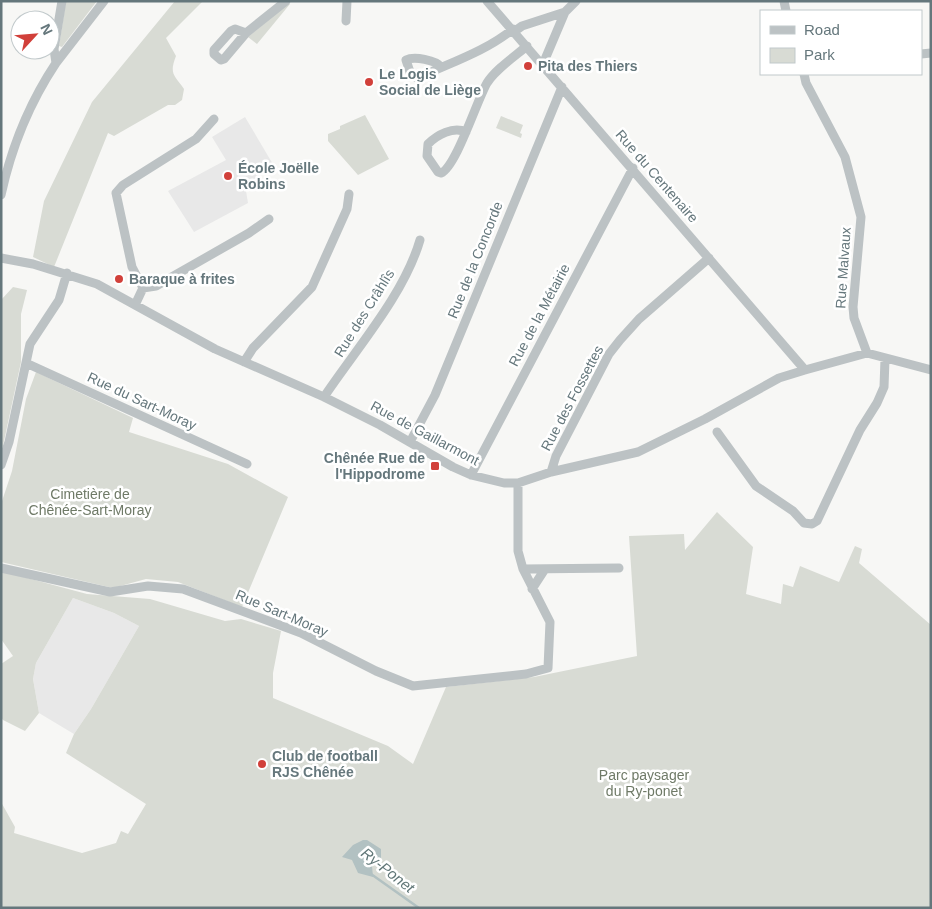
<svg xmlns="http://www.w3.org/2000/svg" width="932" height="909" viewBox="0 0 932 909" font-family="Arial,sans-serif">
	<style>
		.built { fill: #e8e8e8 }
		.green { fill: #d8dbd4 }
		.water { fill: #b2c1c2 }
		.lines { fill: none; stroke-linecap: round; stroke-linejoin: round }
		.stream { stroke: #b2c1c2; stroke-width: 2.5 }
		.minor { stroke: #bcc2c4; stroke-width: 9 }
		.poi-dot { fill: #d1403a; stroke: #fff; stroke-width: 2 }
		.labels { text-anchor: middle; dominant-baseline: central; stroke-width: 5; stroke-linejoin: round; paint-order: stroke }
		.poi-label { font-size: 14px; font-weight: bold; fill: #65777c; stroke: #fff; text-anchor: start }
		.street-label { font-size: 14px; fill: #65777c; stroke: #fff }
		.park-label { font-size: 14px; fill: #6f7a67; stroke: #fff }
		.water-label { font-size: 15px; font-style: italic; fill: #607677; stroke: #fff }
	</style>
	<rect width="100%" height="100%" fill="#f7f7f5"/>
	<path class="built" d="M245 117 274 166 245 185 248 203 194 232 168 191 226 160 212 137Z
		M73 598 114 613 139 626 91 709 74 734 39 713 33 679 36 663Z"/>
	<path class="green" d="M66 1H97L62 47 59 46Z
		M175 1H203L166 38 176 56C169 74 174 75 184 89L182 100 175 105H168L114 136 108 133 54 267 33 257 44 201 92 102Z
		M287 4H290L257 44 248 37Z
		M365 115 389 159 358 175 328 141V134L340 129V126Z
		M501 116 523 125 520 133 522 134 521 138 496 128Z
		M13 287 27 290 21 314V362L1 455V300Z
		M36 372 133 418 129 432 228 464 288 497 242 607 178 582 146 579 113 588 1 562V504L12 471 26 399Z
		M717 512 753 547 746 594 781 604 783 584 793 587 800 566 839 582 855 546 862 549 859 563 931 625V908H1V802L15 827 14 833 82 853 116 843 121 831 128 834 146 804 66 753 74 734 91 709 139 626 114 613 73 598 36 663 33 679 39 713 25 731 3 720 1 717V664L13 656 1 639V571L87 594 150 599 225 621 241 619 281 631 273 673V698L388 746 413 764 446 687 534 677 637 656 629 536 684 534 685 550Z"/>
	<path class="water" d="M363 840H367L381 849V860L372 866 373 877 358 873 352 860 342 857 353 845Z"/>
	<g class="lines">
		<path class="stream" d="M371 874 419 908"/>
		<path class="minor" d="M62 1 54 49 56 63 104 1
			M487 1 805 370
			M784 1 786 11
			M346 21 347 1
			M515 31 522 26 565 12
			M246 33 235 29 231 31 214 50V54L221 60 224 59 246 33 286 1
			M921 54 931 53
			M543 64 565 12 576 1
			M441 67C436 60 414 56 406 60L411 75 417 78 420 77C452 62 486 51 513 29
			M804 74 806 83 845 157 861 217 853 307 854 318 867 353
			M466 132C453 126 437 135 428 144L427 156 438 172 441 173C456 167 477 100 487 83 496 69 514 57 527 46
			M1 195C11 149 30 102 56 63
			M1 258 33 264 97 284 215 349 324 397 380 425 453 467 471 475 504 483H518L551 472 638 452 705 419 779 378 805 370 867 353 931 370
			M143 288 156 286 249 233 269 219
			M135 305 143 288 132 267 116 193 123 185 196 139 214 119
			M244 362 253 348 312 287 347 209 349 194
			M26 363 247 464
			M324 397C356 349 404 295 420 240
			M717 432 756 486 793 511 804 523 812 524 817 521 860 430 877 403 884 387 885 359
			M410 442 435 395 562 87
			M1 465 9 442 30 344 59 300 67 273
			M551 472 556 456 609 354 620 340 639 319 709 258
			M471 475 633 168
			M1 568 110 592 148 586 183 589 301 633 376 671 413 686 526 674 548 668 550 622 523 569 518 551V483
			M523 569 619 568
			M532 589 545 569"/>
	</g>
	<g class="poi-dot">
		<circle cx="528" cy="66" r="5"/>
		<circle cx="369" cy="82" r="5"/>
		<circle cx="228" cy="176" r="5"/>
		<circle cx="119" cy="279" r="5"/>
		<rect x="430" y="461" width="10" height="10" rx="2.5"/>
		<circle cx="262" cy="764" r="5"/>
	</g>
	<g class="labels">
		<g class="poi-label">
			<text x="538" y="66">Pita des Thiers</text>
			<text x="379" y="74">Le Logis<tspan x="379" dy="16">Social de Liège</tspan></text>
			<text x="238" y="168">École Joëlle<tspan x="238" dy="16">Robins</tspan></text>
			<text x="129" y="279">Baraque à frites</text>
			<text x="425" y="458" text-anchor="end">Chênée Rue de<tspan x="425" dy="16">l'Hippodrome</tspan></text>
			<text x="272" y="756">Club de football<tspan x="272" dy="16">RJS Chênée</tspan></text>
		</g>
		<g class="street-label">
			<text transform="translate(657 176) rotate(49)">Rue du Centenaire</text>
			<text transform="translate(475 260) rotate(-68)">Rue de la Concorde</text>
			<text transform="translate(843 268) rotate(-86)">Rue Malvaux</text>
			<text transform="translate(364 313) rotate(-58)">Rue des Crâhlîs</text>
			<text transform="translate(539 315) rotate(-62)">Rue de la Métairie</text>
			<text transform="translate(572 398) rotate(-62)">Rue des Fossettes</text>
			<text transform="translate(142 401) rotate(25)">Rue du Sart-Moray</text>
			<text transform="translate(425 433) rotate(28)">Rue de Gaillarmont</text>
			<text transform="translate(282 613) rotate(23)">Rue Sart-Moray</text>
		</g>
		<g class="park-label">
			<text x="90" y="494">Cimetière de<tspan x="90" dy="16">Chênée-Sart-Moray</tspan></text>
			<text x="644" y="775">Parc paysager<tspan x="644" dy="16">du Ry-ponet</tspan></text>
		</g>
		<g class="water-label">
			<text transform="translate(388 870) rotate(38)">Ry-Ponet</text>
		</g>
	</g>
	<rect width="932" height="909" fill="none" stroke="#65777c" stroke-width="5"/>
	<rect x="760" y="10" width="162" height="65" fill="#ffffff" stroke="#c1c9cb"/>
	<rect x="770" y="26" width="25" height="8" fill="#bcc2c4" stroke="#c1c9cb"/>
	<text x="804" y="35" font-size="15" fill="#65777c">Road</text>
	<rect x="770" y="48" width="25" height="15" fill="#d8dbd4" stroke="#c1c9cb"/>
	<text x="804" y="60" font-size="15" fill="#65777c">Park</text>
	<g transform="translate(35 35) rotate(64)"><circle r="24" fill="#ffffff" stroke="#c1c9cb"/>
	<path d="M0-4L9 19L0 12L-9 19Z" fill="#d1403a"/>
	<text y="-8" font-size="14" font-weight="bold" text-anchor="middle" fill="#65777c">N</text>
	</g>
</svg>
